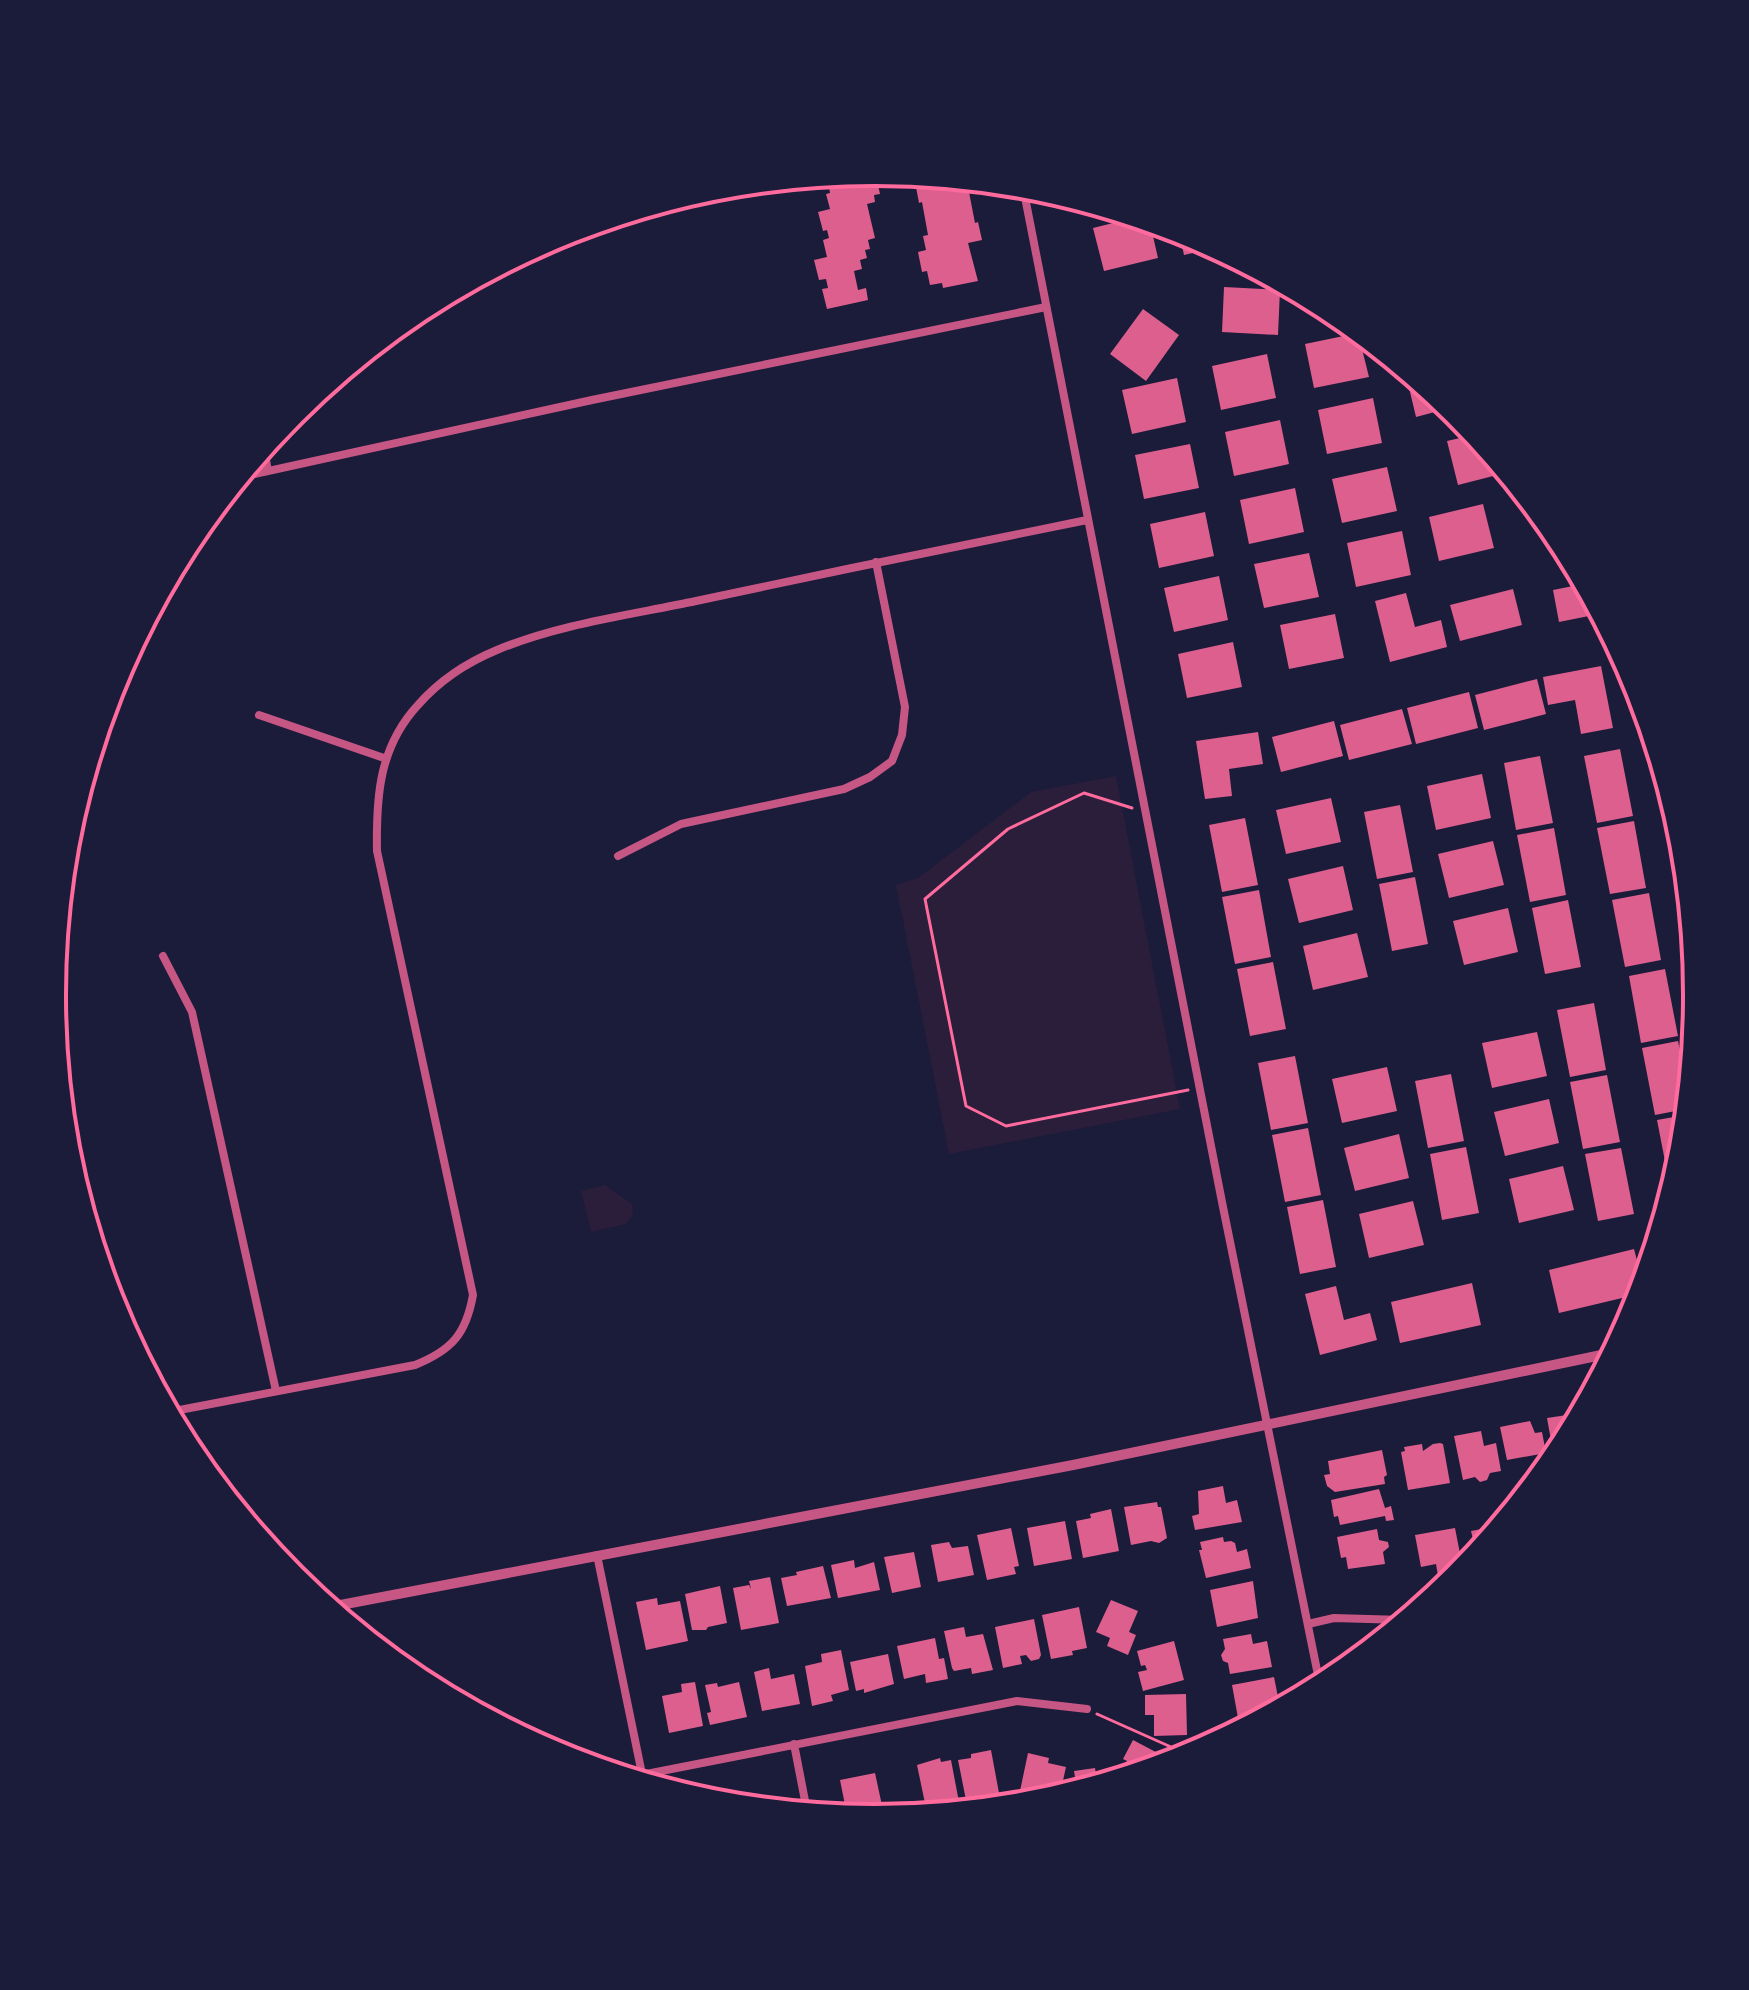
<svg xmlns="http://www.w3.org/2000/svg" width="1749" height="1990" viewBox="0 0 1749 1990" font-family="Cabin,sans-serif">
	<style>
		.green { fill: #2a1e3b }
		.building { fill: #dd5f8e }
		.lines { fill: none; stroke-linecap: round; stroke-linejoin: round }
		.path { stroke: #ff6b9d; stroke-width: 3 }
		.minor { stroke: #c65784; stroke-width: 8 }
		.tertiary { stroke: #c65784; stroke-width: 10 }
		.rim { fill: none; stroke: #ff6b9d; stroke-width: 4 }
	</style>
	<rect width="100%" height="100%" fill="#1b1b3a"/>
	<path class="green" d="M1116 776 1180 1109 949 1154 896 885 918 878 1031 792Z
		M605 1185 632 1204 633 1215 626 1224 591 1232 581 1191Z"/>
	<path class="building" d="M921 177 962 181 964 193 969 192 975 223 978 222 982 240 968 243 978 281 943 288 942 283 930 285 927 271 922 272 918 252 926 250 923 236 928 235 922 202 919 203 916 187 922 186Z
		M857 180 858 184 877 180 880 194 874 195 875 202 867 204 875 238 868 240 870 249 865 250 867 258 860 260 862 269 854 271 858 290 866 288 868 300 827 309 822 289 828 288 826 279 819 280 814 260 827 257 823 240 829 238 827 230 823 231 818 212 830 209 826 194 830 193 829 187Z
		M1133 218 1150 223 1158 258 1104 271 1093 228Z
		M1179 232 1190 235 1214 248 1184 255Z
		M1224 287 1280 290 1278 335 1222 332Z
		M1143 309 1179 335 1146 381 1110 354Z
		M1358 333 1369 377 1314 388 1305 344Z
		M1267 354 1276 398 1221 410 1212 366Z
		M1405 371 1450 408 1416 417Z
		M1177 378 1186 422 1132 434 1122 390Z
		M1373 398 1382 443 1327 454 1318 410Z
		M1280 420 1289 464 1234 476 1225 432Z
		M1473 435 1505 473 1458 485 1447 441Z
		M1190 444 1199 488 1144 499 1135 455Z
		M1387 467 1397 511 1342 523 1332 479Z
		M1295 488 1304 532 1249 544 1240 500Z
		M1483 504 1494 548 1439 561 1429 517Z
		M1205 512 1214 556 1159 568 1150 524Z
		M1402 531 1411 575 1356 587 1347 543Z
		M1309 553 1319 597 1264 608 1254 564Z
		M1219 576 1228 620 1174 632 1164 588Z
		M1583 584 1599 614 1559 622 1553 590Z
		M1513 589 1522 625 1460 641 1450 605Z
		M1406 593 1415 627 1441 620 1447 647 1390 662 1375 601Z
		M1335 614 1344 658 1289 669 1280 625Z
		M1233 642 1242 687 1187 698 1178 654Z
		M1601 666 1613 728 1581 734 1575 700 1548 705 1543 677Z
		M1537 679 1546 714 1484 730 1475 695Z
		M1469 692 1478 728 1416 744 1407 708Z
		M1402 709 1412 744 1349 760 1340 725Z
		M1334 721 1343 756 1281 772 1272 737Z
		M1258 732 1263 764 1229 769 1232 796 1205 799 1196 741Z
		M1620 749 1633 816 1597 823 1584 756Z
		M1540 756 1553 823 1516 830 1504 763Z
		M1482 774 1491 818 1436 830 1427 786Z
		M1331 798 1341 842 1286 854 1276 810Z
		M1400 805 1413 872 1377 879 1364 812Z
		M1245 818 1258 885 1222 892 1209 825Z
		M1634 821 1646 888 1610 894 1597 828Z
		M1554 828 1566 895 1530 902 1517 835Z
		M1493 841 1504 885 1449 898 1438 854Z
		M1343 866 1353 910 1299 923 1288 879Z
		M1415 877 1428 944 1392 951 1379 884Z
		M1259 890 1271 957 1235 964 1222 897Z
		M1649 893 1661 960 1625 967 1612 900Z
		M1568 900 1581 967 1545 974 1532 908Z
		M1508 908 1518 952 1464 965 1453 921Z
		M1357 933 1368 977 1313 990 1303 946Z
		M1273 962 1286 1029 1250 1036 1237 969Z
		M1665 969 1678 1036 1641 1043 1629 976Z
		M1594 1003 1606 1070 1570 1077 1557 1010Z
		M1537 1032 1547 1076 1492 1088 1482 1043Z
		M1678 1041 1688 1090 1686 1109 1655 1115 1642 1048Z
		M1295 1056 1308 1123 1271 1130 1258 1063Z
		M1387 1067 1397 1111 1342 1123 1332 1079Z
		M1451 1074 1464 1141 1428 1148 1415 1081Z
		M1607 1075 1620 1142 1583 1149 1570 1082Z
		M1549 1099 1559 1143 1505 1156 1494 1112Z
		M1685 1115 1681 1156 1672 1186 1670 1187 1657 1120Z
		M1308 1128 1321 1195 1285 1202 1272 1135Z
		M1399 1134 1409 1178 1355 1191 1344 1148Z
		M1466 1147 1479 1213 1442 1220 1430 1154Z
		M1621 1148 1634 1214 1598 1221 1585 1154Z
		M1563 1166 1574 1210 1519 1223 1509 1179Z
		M1323 1200 1336 1267 1300 1274 1287 1207Z
		M1413 1201 1424 1245 1369 1258 1359 1214Z
		M1634 1249 1643 1283 1639 1294 1559 1313 1549 1270Z
		M1472 1283 1481 1325 1400 1343 1391 1302Z
		M1336 1286 1344 1320 1370 1313 1377 1340 1320 1355 1305 1294Z
		M1567 1415 1569 1424 1574 1423 1554 1457 1547 1418Z
		M1530 1421 1535 1433 1542 1432 1546 1453 1507 1460 1500 1427Z
		M1481 1431 1484 1446 1496 1443 1501 1471 1490 1473 1487 1480 1480 1482 1475 1477 1463 1480 1454 1436Z
		M1440 1443 1443 1444 1450 1483 1408 1490 1401 1452 1405 1451 1404 1447 1422 1444 1423 1451 1433 1444Z
		M1382 1450 1387 1475 1384 1477 1385 1484 1335 1492 1327 1486 1324 1475 1330 1474 1328 1461Z
		M1223 1486 1226 1503 1237 1500 1242 1522 1195 1530 1192 1516 1199 1514 1198 1491Z
		M1379 1489 1385 1508 1391 1506 1394 1520 1386 1521 1385 1516 1340 1525 1338 1516 1334 1517 1331 1500Z
		M1157 1502 1158 1507H1161L1167 1538 1159 1543 1151 1541 1131 1545 1124 1507Z
		M1111 1509 1119 1551 1083 1558 1076 1521 1091 1518 1090 1514Z
		M1065 1521 1072 1559 1034 1566 1027 1528Z
		M1498 1526 1489 1537 1476 1552 1471 1531Z
		M1011 1528 1019 1566 1014 1567 1016 1574 987 1580 977 1535Z
		M1455 1528 1463 1569 1460 1572 1438 1576 1436 1564 1421 1567 1415 1535Z
		M1377 1529 1379 1540 1388 1542 1389 1547 1383 1552 1385 1564 1348 1569 1346 1557 1341 1558 1337 1537Z
		M1223 1537 1224 1542 1231 1541 1235 1543 1237 1552 1247 1549 1251 1568 1206 1578 1199 1550H1202L1200 1542Z
		M949 1542 952 1548 968 1546 974 1575 938 1582 931 1545Z
		M914 1552 921 1587 892 1593 884 1557Z
		M854 1560 855 1568 874 1562 880 1590 838 1598 831 1565Z
		M823 1566 831 1598 787 1606 781 1578 797 1575 796 1572Z
		M770 1577 779 1623 741 1630 733 1588 749 1585 751 1589 749 1581Z
		M1253 1581 1258 1618 1217 1627 1210 1590Z
		M720 1586 727 1623 708 1627 706 1630H692L685 1594Z
		M657 1598 658 1605 680 1601 688 1641 646 1650 636 1602Z
		M1111 1600 1138 1611 1129 1632 1136 1635 1128 1655 1107 1646 1110 1638 1096 1632Z
		M1079 1607 1087 1648 1072 1651 1073 1655 1051 1659 1042 1615Z
		M1034 1619 1041 1655 1039 1659 1031 1661 1026 1655 1020 1656 1022 1664 1003 1668 995 1627Z
		M964 1627 966 1637 983 1634 993 1670 972 1674 971 1668 954 1671 952 1668 944 1631Z
		M1251 1634 1253 1644 1267 1641 1272 1667 1230 1674 1228 1663 1223 1661 1221 1655 1225 1649 1223 1639Z
		M935 1638 939 1659 944 1658 948 1679 926 1683 925 1674 904 1679 897 1646Z
		M1174 1641 1184 1680 1143 1691 1138 1672 1147 1670 1145 1665 1141 1666 1137 1651Z
		M841 1650 849 1690 831 1695 833 1701 812 1706 805 1666 822 1662 821 1654Z
		M888 1654 894 1684 864 1693V1689L856 1691 850 1662Z
		M769 1668 771 1679 794 1674 800 1704 762 1711 754 1672Z
		M421 1669 423 1682 408 1671Z
		M1274 1677 1278 1697 1273 1698 1275 1709 1238 1718 1232 1685Z
		M695 1682 703 1726 669 1733 662 1696 682 1692 681 1684Z
		M739 1682 747 1717 710 1725 707 1713 711 1712 705 1685 717 1683 718 1687Z
		M1186 1694 1187 1735 1154 1736V1715H1145V1695Z
		M1133 1740 1171 1760 1119 1776 1127 1761 1123 1759Z
		M991 1750 999 1793 966 1800 958 1760 971 1758V1754Z
		M1028 1753 1049 1758 1048 1763 1066 1767 1060 1794 1048 1798 1020 1791Z
		M940 1758 941 1762 951 1760 959 1802 926 1808 917 1765Z
		M1095 1768 1096 1775 1114 1773 1115 1777 1077 1789 1074 1771Z
		M875 1773 883 1810 856 1816 847 1815 840 1780Z
		M756 1795 758 1806 728 1803V1800Z"/>
	<g class="lines">
		<path class="path" d="M1132 808 1084 793 1008 829 925 899 966 1106 1006 1126 1188 1090
			M1097 1714 1189 1755"/>
		<path class="minor" d="M1023 187 1223 1207 1320 1685
			M264 449 268 471
			M241 477 592 400 1046 307
			M259 715 384 758
			M618 856 681 824 844 789 870 777 892 761 902 735 905 707 876 562
			M163 956 192 1012 276 1391
			M169 1412 415 1365C452 1350 466 1334 473 1295L377 851C376 797 379 747 418 705 439 681 468 662 497 650 559 624 630 615 696 601 826 573 957 546 1087 520
			M597 1555 642 1774
			M1308 1624 1334 1618 1403 1620
			M794 1744 807 1811
			M631 1777 1017 1701 1087 1709"/>
		<path class="tertiary" d="M330 1607 1073 1465 1611 1353"/>
	</g>
	<path d="M0 0H1749V1990H0ZM874 186H875A808 808 0 0 1 1683 994V996A808 808 0 0 1 875 1804H874A808 808 0 0 1 66 996V994A808 808 0 0 1 874 186Z" fill="#1b1b3a" fill-rule="evenodd"/>
	<path class="rim" d="M874 186H875A808 808 0 0 1 1683 994V996A808 808 0 0 1 875 1804H874A808 808 0 0 1 66 996V994A808 808 0 0 1 874 186Z"/>
</svg>
